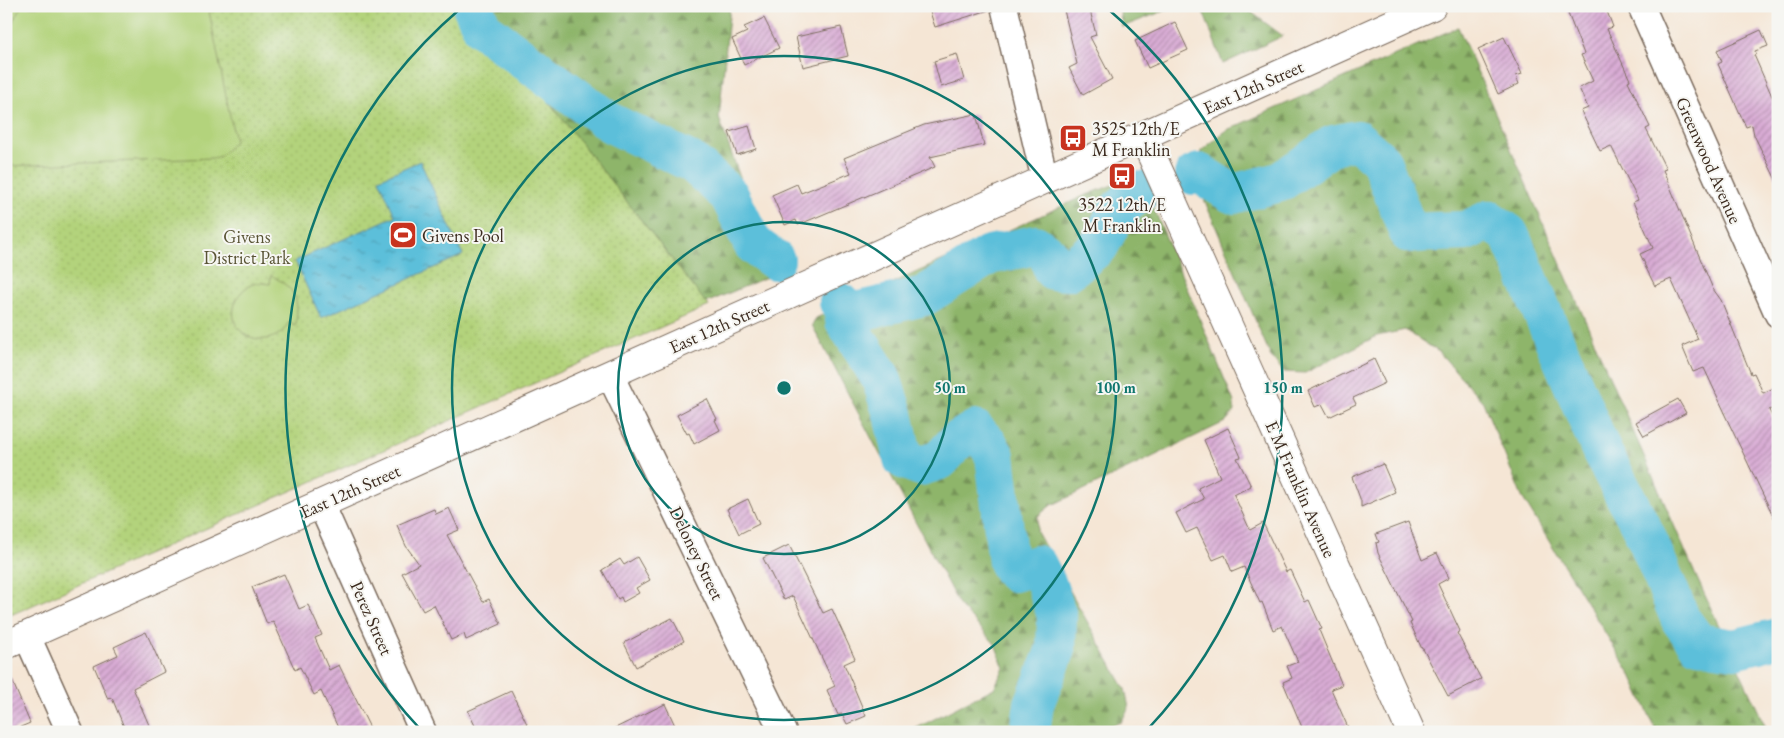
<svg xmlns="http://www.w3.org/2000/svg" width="1784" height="738" viewBox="0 0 1784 738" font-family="'EB Garamond',serif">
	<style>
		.green { fill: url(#green-dots); stroke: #777e4c }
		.forest { fill: url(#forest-firs); stroke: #647044 }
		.pitch { fill: #b3d37b; stroke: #777e4c }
		.water { fill: url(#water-ripples); stroke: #4c747c }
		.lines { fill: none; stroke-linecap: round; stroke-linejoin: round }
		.river { stroke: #5cbfda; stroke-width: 40 }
		.building { fill: url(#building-hatch) }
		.minor-casing { stroke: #7c6c5e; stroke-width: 29 }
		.tertiary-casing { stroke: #7c6c5e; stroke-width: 30 }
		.minor { stroke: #fff; stroke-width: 26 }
		.tertiary { stroke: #fff; stroke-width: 28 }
		.ring { fill: none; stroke: #0f766e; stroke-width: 2.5 }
		.labels { text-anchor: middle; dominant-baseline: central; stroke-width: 4; stroke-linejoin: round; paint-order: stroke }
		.street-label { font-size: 18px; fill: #3b2a1e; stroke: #f6f6f2 }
		.poi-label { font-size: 18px; fill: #3b2a1e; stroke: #f6f6f2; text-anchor: start }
		.park-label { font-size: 18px; fill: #595435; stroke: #f6f6f2 }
		.centre { fill: #0f766e; stroke: #f6f6f2; stroke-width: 2.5 }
		.ring-label { font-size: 15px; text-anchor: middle; font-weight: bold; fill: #0f766e; stroke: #f6f6f2; stroke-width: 4; stroke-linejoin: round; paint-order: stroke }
	</style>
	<defs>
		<pattern id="green-dots" width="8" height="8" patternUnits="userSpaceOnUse" patternTransform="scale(1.25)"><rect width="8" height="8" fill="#b3d37b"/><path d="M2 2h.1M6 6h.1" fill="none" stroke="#9bb56a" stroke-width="1.8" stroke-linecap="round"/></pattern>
		<pattern id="forest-firs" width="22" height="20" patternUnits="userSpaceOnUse" patternTransform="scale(1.25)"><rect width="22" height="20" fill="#8eb56b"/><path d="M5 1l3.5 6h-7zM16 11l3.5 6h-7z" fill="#759357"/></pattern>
		<pattern id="water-ripples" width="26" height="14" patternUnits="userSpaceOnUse" patternTransform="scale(1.25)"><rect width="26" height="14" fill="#5cbfda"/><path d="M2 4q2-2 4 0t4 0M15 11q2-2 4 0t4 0" fill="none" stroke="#4d9bb0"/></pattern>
		<pattern id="building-hatch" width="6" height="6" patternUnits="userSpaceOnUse" patternTransform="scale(1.25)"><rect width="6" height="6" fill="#d9acd5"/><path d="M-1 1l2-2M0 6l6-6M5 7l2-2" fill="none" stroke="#b18cac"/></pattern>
	</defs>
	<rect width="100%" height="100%" fill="#f6f6f2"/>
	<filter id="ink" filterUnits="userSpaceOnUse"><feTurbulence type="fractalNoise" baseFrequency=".02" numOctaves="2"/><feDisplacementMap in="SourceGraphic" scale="10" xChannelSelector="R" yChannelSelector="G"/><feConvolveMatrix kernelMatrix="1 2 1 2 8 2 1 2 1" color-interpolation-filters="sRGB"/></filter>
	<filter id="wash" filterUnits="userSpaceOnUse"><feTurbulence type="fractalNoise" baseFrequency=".0096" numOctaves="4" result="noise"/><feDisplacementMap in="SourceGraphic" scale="20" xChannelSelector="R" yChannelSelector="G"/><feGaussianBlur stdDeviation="1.12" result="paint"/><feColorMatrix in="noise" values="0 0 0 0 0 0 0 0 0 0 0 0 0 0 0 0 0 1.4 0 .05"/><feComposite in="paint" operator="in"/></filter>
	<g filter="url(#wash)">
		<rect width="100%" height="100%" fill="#f5e6d5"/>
		<path class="green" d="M6 6H474L709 306 6 617Z"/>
		<path class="forest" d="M474 6H730L719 118 774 274 706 303Z
			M1119 6H1177L1122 27Z
			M1201 6H1243L1283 36 1223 64Z
			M1458 27 1696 576 1768 732H1657L1631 675 1522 497 1483 402 1439 352 1405 330 1377 336 1305 373 1284 372 1271 357 1195 178 1201 151 1227 130Z
			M1133 177 1139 179 1146 189 1234 402V412L1225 422 1050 506 1038 516 1037 532 1125 689 1129 708 1121 722 1094 732H909L994 688 1004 668 995 644 959 605 812 325 816 318 1084 196Z"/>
		<path class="pitch" d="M22 6H208L235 141 221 156 213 158 6 166V33Z
			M271 275C295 290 299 295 296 324L295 326 289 322C286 326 283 332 279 334 268 342 250 341 240 330 225 314 238 285 258 283 262 282 267 284 270 284Z"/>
		<path class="water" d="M420 161 463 255 321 318 295 261 395 216 379 179Z"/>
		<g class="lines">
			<path class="river" d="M472 6 483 29 611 123 693 163 729 195 753 244 775 260
				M1194 175 1199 173 1233 194 1280 182 1333 145 1357 140 1381 161 1409 233 1466 231 1489 220 1509 234 1602 452 1645 534 1681 620 1698 643 1734 649 1778 638
				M839 302 851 313 924 296 989 255 1035 245 1049 255 1053 270 1068 271 1099 246 1118 210 1141 191
				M851 313 845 321 881 378 893 414 903 459 921 466 940 460 957 441 975 430 988 444 995 456 1008 562 1014 572 1037 565 1047 585 1057 616 1056 649 1034 704 1030 732"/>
		</g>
		<g id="blocks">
			<path class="building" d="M928 6H989V10L935 27Z
				M1063 6H1089L1096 35 1090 37 1112 79 1083 95 1069 68 1077 64Z
				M1565 6H1605L1613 27 1607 29 1630 80 1628 81 1650 127 1646 129 1666 169 1663 170 1713 289 1721 300 1751 374 1754 373 1763 393 1778 386V406L1769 410 1778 428V526L1724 413H1725L1704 368 1693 372 1682 346 1698 339 1671 279 1655 286 1644 264H1645L1640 254 1653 248 1633 202 1638 200 1611 146 1600 151 1581 111 1588 108 1579 88 1593 81 1581 55 1584 54Z
				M764 18 779 48 744 65 732 39 747 32 744 27Z
				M1175 22 1188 50 1148 68 1135 41Z
				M841 27 848 56 803 67 796 37Z
				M1761 30 1768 46 1755 51 1756 54 1754 55 1778 110V184L1754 135 1752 125 1746 127 1718 64 1722 62 1717 50Z
				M1504 37 1522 74 1516 76 1519 84 1498 94 1478 49Z
				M957 54 964 80 941 87 934 61Z
				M976 114 984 145 930 157 935 167 798 225 796 220 785 225 772 195 797 184 801 193 851 173 844 158 924 125Z
				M749 126 756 149 737 155 729 132Z
				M1374 359 1385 383 1353 398 1356 404 1329 417 1322 404 1315 407 1308 391Z
				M707 399 717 419 715 420 720 430 694 444 689 433 687 434 677 415Z
				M1678 399 1686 413 1644 436 1636 422Z
				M1228 428 1241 457 1237 458 1251 486 1234 495 1250 530 1263 523 1286 572 1290 570 1305 602 1309 600 1322 629 1319 630 1342 685 1331 689 1350 732H1304L1283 682 1292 678 1287 666 1298 662 1282 626 1273 630 1262 602 1260 603 1244 567 1232 572 1225 555 1213 560 1197 528 1186 533 1176 513 1204 499 1198 488 1220 477 1204 440Z
				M1383 464 1395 492 1361 507V501L1352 477Z
				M748 499 759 524 739 534 727 509Z
				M449 508 459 530 447 535 483 602 489 599 501 624 466 640 464 634 451 640 434 605 423 611 402 573 419 564 406 546 397 525 434 509 436 514Z
				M1408 522 1422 560 1437 553 1449 578 1438 584 1460 631 1457 633 1481 679 1448 696 1423 649H1422L1410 623 1412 622 1378 553 1376 543 1379 542 1376 534Z
				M789 545 823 613 832 609 855 659 844 664 866 716 847 724 842 714 838 715 827 690 835 686 793 596 784 600 763 558Z
				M637 557 650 580 636 588 639 593 623 602 621 597 618 599 602 570 620 559 624 565Z
				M284 574 299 609 308 605 322 635 315 638 329 670 339 665 372 732H340L321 691 314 695 300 667 295 670 273 621 267 624 252 587Z
				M672 618 684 641 636 667 624 643Z
				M146 632 164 672 133 688 152 732H126L112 698 108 699 94 666 118 655 114 647Z
				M6 666 30 723 9 732H6Z
				M511 691 527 724 512 732H478L468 711Z
				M665 704 678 732H607Z"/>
		</g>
	</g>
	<g filter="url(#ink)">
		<use href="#blocks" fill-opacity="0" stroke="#7c6c5e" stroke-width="1"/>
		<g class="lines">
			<g class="minor-casing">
				<path id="minor" d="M1004 6 1045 180
					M1641 6 1778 314
					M610 375 783 732
					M321 504 423 732
					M27 636 70 732"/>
			</g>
			<g class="tertiary-casing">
				<path id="tertiary" d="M1143 136 1411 732
					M6 645 1432 6"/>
			</g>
			<use href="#minor" class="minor"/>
			<use href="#tertiary" class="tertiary"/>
		</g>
	</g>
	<g class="ring">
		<circle cx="784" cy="388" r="166"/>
		<circle cx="784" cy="388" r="332"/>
		<path d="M422 731A499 499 0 0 1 460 9M1108 9A499 499 0 0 1 1146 731"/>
	</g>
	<defs>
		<g id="bus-square" transform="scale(1.4375)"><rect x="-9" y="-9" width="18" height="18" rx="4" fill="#c8321e" stroke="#f6f6f2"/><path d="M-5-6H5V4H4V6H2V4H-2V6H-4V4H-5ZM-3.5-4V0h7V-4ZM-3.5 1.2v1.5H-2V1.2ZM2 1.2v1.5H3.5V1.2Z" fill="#fff"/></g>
		<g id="stadium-square" transform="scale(1.4375)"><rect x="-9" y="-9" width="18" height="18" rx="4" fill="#c8321e" stroke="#f6f6f2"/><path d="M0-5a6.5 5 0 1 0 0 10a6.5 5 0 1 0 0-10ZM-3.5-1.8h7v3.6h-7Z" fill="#fff"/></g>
	</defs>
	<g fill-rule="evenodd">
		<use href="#bus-square" x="1073" y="138"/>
		<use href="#bus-square" x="1122" y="176"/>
		<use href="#stadium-square" x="403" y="235"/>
	</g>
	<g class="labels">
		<g class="street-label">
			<text transform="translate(1253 87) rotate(-24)">East 12th Street</text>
			<text transform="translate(1709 160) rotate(66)">Greenwood Avenue</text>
			<text transform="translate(719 326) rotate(-24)">East 12th Street</text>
			<text transform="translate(1301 489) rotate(66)">E M Franklin Avenue</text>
			<text transform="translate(350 491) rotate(-24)">East 12th Street</text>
			<text transform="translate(697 553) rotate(64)">Deloney Street</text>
			<text transform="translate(372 618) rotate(66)">Perez Street</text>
		</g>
		<g class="poi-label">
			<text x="1092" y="128">3525 12th/E<tspan x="1092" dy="21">M Franklin</tspan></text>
			<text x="1122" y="204" text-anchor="middle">3522 12th/E<tspan x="1122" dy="21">M Franklin</tspan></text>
			<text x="422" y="235">Givens Pool</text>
		</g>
		<g class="park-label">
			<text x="247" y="236">Givens<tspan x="247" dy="21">District Park</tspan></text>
		</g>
	</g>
	<circle cx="784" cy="388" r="8" class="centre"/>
	<g class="ring-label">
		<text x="950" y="393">50 m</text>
		<text x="1116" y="393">100 m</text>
		<text x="1283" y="393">150 m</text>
	</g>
	<rect width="1784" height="738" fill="none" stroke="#f6f6f2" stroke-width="25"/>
</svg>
